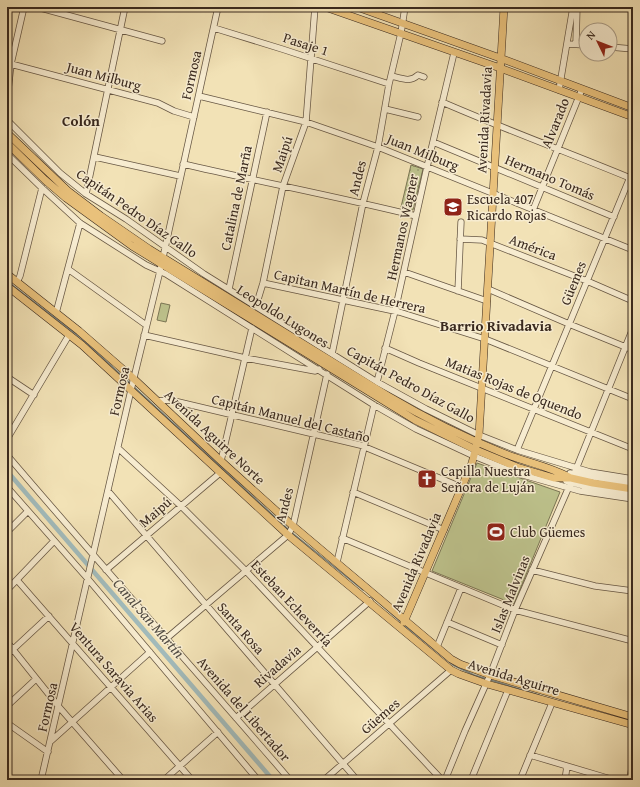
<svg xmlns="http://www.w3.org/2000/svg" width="640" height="787" viewBox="0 0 640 787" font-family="'Gentium Book Plus',serif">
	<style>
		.grass { fill: #bdc28c; stroke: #7b7655 }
		.park { fill: url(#park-dots); stroke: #7b7655 }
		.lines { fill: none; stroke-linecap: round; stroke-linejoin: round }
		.stream { stroke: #77807c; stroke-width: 1.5 }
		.canal { stroke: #a1baba; stroke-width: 4.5 }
		.minor-casing { stroke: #675744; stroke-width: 7 }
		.major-casing { stroke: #39291e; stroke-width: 8 }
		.minor { stroke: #f7ecd0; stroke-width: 5.5 }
		.major { stroke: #e9c17b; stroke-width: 7 }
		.labels { text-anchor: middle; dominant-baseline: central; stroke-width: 3; stroke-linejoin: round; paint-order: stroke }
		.street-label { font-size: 14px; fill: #39291e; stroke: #f7ecd0 }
		.poi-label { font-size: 14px; fill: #39291e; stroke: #f7ecd0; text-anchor: start }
		.neighbourhood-label { font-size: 15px; font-weight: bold; fill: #39291e; stroke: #f7ecd0 }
		.water-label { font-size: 15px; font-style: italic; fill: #534d45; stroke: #f7ecd0 }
	</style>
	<defs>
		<pattern id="park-dots" width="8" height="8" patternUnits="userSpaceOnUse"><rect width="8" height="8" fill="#bdc28c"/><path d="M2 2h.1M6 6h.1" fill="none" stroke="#9b9e72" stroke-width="1.8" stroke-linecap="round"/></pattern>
	</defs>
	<rect width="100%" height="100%" fill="#f2e2b6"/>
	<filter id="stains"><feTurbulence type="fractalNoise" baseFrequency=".005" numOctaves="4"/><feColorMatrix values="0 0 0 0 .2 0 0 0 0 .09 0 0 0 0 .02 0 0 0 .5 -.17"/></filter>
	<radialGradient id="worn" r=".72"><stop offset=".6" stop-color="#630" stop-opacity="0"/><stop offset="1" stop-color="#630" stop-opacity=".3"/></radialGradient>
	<path class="grass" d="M161 303 170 305 166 322 157 320Z
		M477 463 560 492 514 604 432 571Z"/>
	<path class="park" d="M411 165 423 169 413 210 401 207Z"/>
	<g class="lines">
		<path class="stream" d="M7 281 81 338 130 383
			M134 387 289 530
			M291 532 363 590
			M371 596 401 622
			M404 625 453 665 474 675 539 695"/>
		<path class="canal" d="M7 471 273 780"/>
		<g class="minor-casing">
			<path id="minor" d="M37 7 162 41
				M214 28 282 49 389 84
				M567 44 586 45
				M576 44 577 7
				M610 47 633 49
				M7 63 158 103 174 111 194 117
				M391 76C401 78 410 83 418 75L424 77
				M559 90 573 7
				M199 96 306 122 378 147 633 250
				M7 100 11 64 24 7
				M442 102C504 129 567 152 630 178
				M385 109 418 117
				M7 120 60 173 86 194 126 219 204 274 377 382 426 409 479 435 517 450 590 472 633 479
				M433 142 614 217
				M7 154 42 188 80 223 146 265 166 274 374 405 416 429 474 456 516 473 580 491 633 499
				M95 157 180 176
				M183 164C261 182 339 197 416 216
				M86 194 125 7
				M533 210 582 89
				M460 239 482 240 587 281 633 301
				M68 269 146 325
				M404 272 487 301
				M17 282 20 276 42 188
				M263 283 399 312 485 339 633 399
				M229 289 267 112
				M488 289 569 324 633 350
				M458 291 461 222
				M256 306 263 283 283 186 306 122 315 7
				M56 313 80 223
				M144 335 245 358 315 371 319 369
				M385 348 419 363 633 449
				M332 354 363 203 378 147 389 84 401 33 405 7
				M7 377 34 395
				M377 382 395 311 427 167 454 53
				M157 401 170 400 360 445 461 487
				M7 439 69 335
				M118 448 181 506 246 571 442 780
				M517 450 633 170
				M7 455C100 564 196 671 290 780
				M221 461 252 328
				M570 473 633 484
				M566 481 584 486 633 494
				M7 487 88 579 258 780
				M108 491 357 780
				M353 492 444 530
				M7 532 28 511
				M342 538 515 610 633 641
				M337 562 374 405
				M106 570 220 473
				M532 570 595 586 633 591
				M17 580 192 780
				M7 590 54 541
				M447 622 502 645
				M167 638 288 535 293 526 327 374
				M7 642 59 707 123 780
				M437 647 461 588
				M7 655 49 616
				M7 706 36 679
				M236 718 370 601
				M7 723 48 752
				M51 741 150 652
				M530 755 614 780
				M7 779 8 780
				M41 780 131 390 160 271 218 7
				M164 780 218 732
				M324 780 451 670
				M445 780 465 731 490 675 515 610 568 489 633 328
				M471 780 508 690
				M520 780 552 703
				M565 780 567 766
				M630 780 633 759"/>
		</g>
		<g class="major-casing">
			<path id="major" d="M325 7 500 68 633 117
				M357 7 500 58 633 108
				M7 133 68 191 101 216 149 249 388 396C425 418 463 437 503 453 525 462 549 466 569 477
				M7 143 45 180 66 198 132 246 415 420 476 450 517 467 554 478H571L593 483 633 489
				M7 274 79 331 134 379 221 461 293 526 451 659 460 664 490 675 633 717
				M7 286 82 345 288 535 451 670 459 674 487 684 633 725
				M404 622 472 463 479 435 504 7"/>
		</g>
		<use href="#minor" class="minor"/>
		<use href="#major" class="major"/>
	</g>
	<defs>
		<g id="school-square" transform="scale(1)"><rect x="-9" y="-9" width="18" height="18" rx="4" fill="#8f2418" stroke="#f7ecd0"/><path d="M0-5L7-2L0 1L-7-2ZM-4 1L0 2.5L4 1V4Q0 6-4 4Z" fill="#fff"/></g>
		<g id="church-square" transform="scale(1)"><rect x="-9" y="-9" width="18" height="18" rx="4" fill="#8f2418" stroke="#f7ecd0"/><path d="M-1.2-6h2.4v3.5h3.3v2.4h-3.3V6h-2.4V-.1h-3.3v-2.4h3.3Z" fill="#fff"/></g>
		<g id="stadium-square" transform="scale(1)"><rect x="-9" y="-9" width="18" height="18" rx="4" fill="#8f2418" stroke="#f7ecd0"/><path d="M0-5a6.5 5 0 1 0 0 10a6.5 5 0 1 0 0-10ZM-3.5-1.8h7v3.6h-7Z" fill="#fff"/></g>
	</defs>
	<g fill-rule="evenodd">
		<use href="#school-square" x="453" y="207"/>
		<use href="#church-square" x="427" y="479"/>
		<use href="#stadium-square" x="496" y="532"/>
	</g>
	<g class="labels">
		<g class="street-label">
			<text transform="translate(306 44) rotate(18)">Pasaje 1</text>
			<text transform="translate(191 75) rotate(-77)">Formosa</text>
			<text transform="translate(104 76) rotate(15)">Juan Milburg</text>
			<text transform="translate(484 120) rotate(-87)">Avenida Rivadavia</text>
			<text transform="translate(555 123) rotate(-68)">Alvarado</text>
			<text transform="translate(423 152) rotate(22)">Juan Milburg</text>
			<text transform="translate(282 154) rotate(-71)">Maipú</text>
			<text transform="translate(550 177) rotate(23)">Hermano Tomás</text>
			<text transform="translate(357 178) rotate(-76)">Andes</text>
			<text transform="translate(236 198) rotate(-78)">Catalina de Marña</text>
			<text transform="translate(137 213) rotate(35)">Capitán Pedro Díaz Gallo</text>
			<text transform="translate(402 227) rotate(-78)">Hermanos Wagner</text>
			<text transform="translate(533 247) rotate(21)">América</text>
			<text transform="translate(573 283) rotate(-68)">Güemes</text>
			<text transform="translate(350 291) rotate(13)">Capitan Martín de Herrera</text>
			<text transform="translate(283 316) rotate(32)">Leopoldo Lugones</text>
			<text transform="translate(411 384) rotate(29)">Capitán Pedro Díaz Gallo</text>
			<text transform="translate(514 388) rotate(22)">Matias Rojas de Oquendo</text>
			<text transform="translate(119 391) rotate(-77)">Formosa</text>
			<text transform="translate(291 418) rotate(14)">Capitán Manuel del Castaño</text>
			<text transform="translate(215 437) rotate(43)">Avenida Aguirre Norte</text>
			<text transform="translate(284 505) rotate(-75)">Andes</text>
			<text transform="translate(155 512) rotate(-41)">Maipú</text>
			<text transform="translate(416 562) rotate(-67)">Avenida Rivadavia</text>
			<text transform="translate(510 594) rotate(-68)">Islas Malvinas</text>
			<text transform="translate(292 603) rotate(47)">Esteban Echeverría</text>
			<text transform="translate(241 628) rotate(49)">Santa Rosa</text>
			<text transform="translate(277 666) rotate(-41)">Rivadavia</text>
			<text transform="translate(114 672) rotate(49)">Ventura Saravia Arias</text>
			<text transform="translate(514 677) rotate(17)">Avenida Aguirre</text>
			<text transform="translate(47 707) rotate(-77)">Formosa</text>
			<text transform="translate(244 709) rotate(49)">Avenida del Libertador</text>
			<text transform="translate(380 716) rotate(-41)">Güemes</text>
		</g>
		<g class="poi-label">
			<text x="467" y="199">Escuela 407<tspan x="467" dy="16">Ricardo Rojas</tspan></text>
			<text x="441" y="471">Capilla Nuestra<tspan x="441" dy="16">Señora de Luján</tspan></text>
			<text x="510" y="532">Club Güemes</text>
		</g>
		<g class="neighbourhood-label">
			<text x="81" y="120">Colón</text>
			<text x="496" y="325">Barrio Rivadavia</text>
		</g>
		<g class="water-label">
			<text transform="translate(149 618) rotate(49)">Canal San Martín</text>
		</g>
	</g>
	<rect width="640" height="787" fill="none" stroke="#f2e2b6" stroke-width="24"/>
	<rect x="8" y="8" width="624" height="771" fill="none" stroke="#39291e" stroke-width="2"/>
	<rect x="12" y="12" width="616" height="763" fill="none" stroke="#39291e"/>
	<g transform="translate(598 42) rotate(313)"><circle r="19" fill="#f7ecd0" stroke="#ab9e89"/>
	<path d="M0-3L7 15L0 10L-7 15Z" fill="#8f2418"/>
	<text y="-6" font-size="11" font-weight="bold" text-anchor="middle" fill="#39291e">N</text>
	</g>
	<rect width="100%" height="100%" filter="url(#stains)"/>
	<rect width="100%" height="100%" fill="url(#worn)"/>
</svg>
